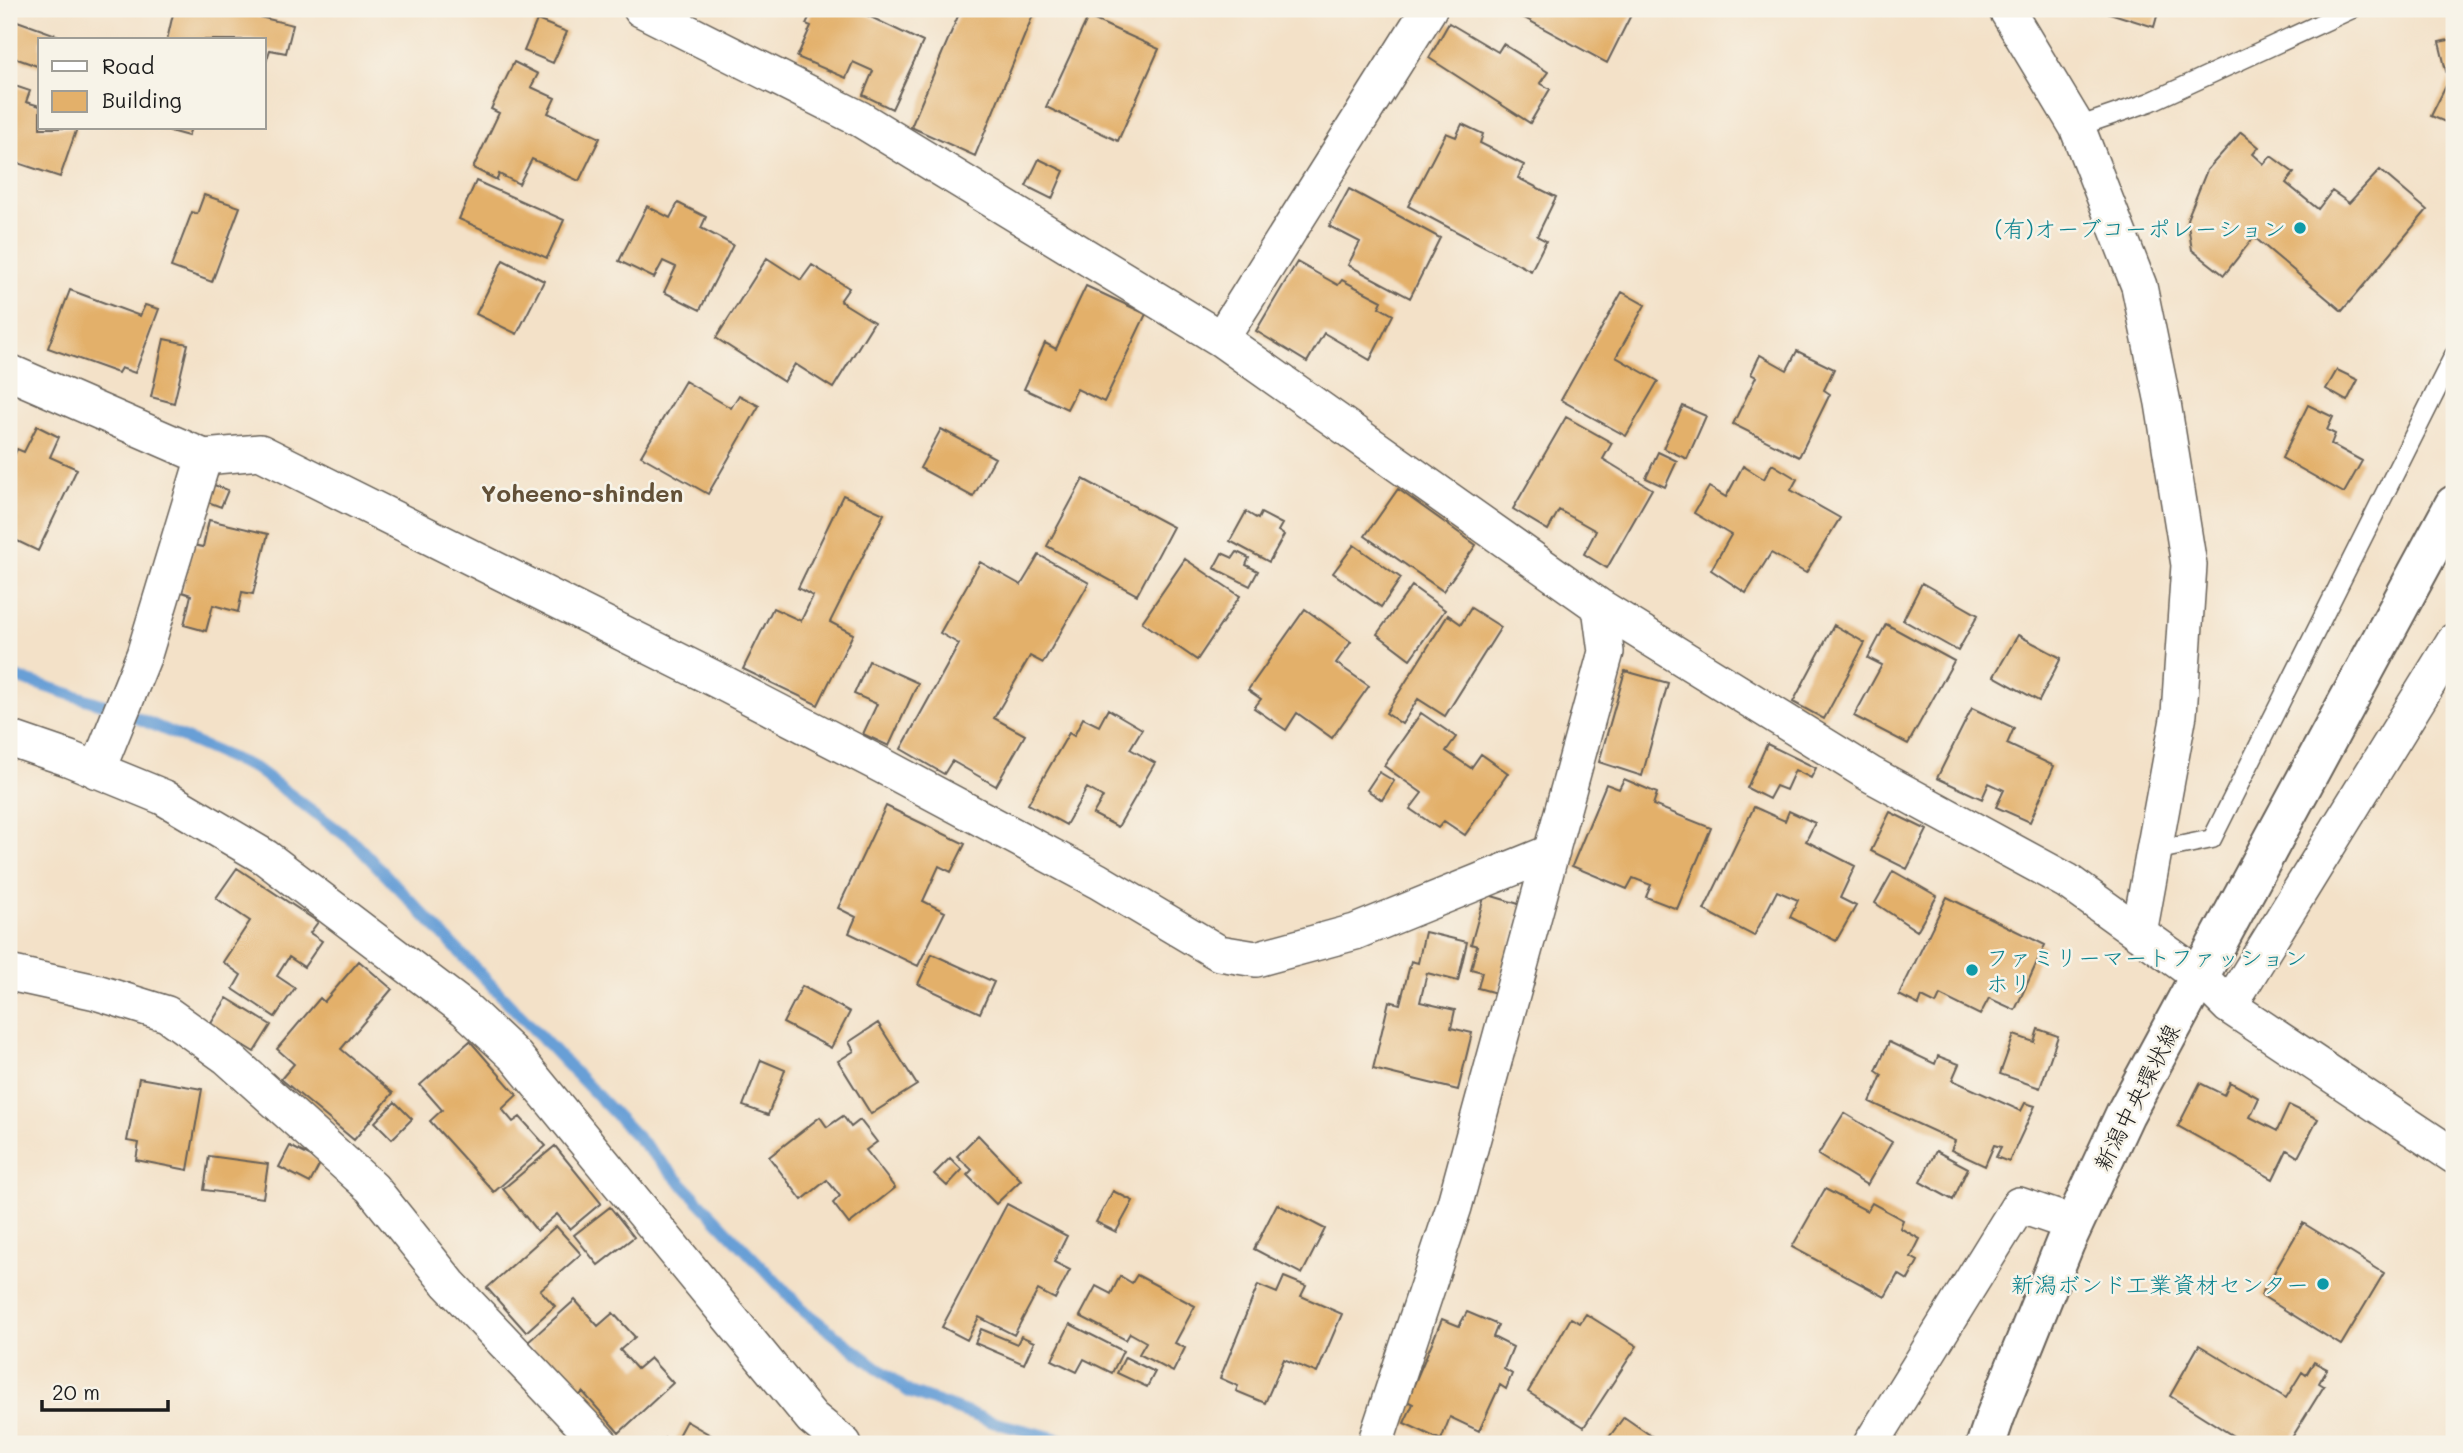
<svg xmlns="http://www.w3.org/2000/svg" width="2463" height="1453" viewBox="0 0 2463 1453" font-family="Mali,'Klee One',sans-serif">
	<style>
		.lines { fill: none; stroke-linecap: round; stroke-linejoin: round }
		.stream { stroke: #689fd6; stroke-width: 12 }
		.building { fill: #e3b06a }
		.lane-casing { stroke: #676158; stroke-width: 21 }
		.street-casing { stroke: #676158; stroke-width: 38 }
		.primary-casing { stroke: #676158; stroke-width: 42 }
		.lane { stroke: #fff; stroke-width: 18 }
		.street { stroke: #fff; stroke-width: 35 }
		.primary { stroke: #fff; stroke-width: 38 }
		.culture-dot { fill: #0f9aa8; stroke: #f7f3e8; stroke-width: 2.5 }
		.labels { text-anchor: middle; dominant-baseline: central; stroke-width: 5; stroke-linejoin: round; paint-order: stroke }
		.culture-label { font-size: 23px; fill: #0d838f; stroke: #f7f3e8; text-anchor: end }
		.street-label { font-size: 23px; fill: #1c1c1c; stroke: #f7f3e8 }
		.neighbourhood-label { font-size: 24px; font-weight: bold; fill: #625037; stroke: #f7f3e8 }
	</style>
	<rect width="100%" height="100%" fill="#f7f3e8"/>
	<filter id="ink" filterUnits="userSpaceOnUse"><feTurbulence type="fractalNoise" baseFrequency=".0143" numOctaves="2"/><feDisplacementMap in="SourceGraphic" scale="14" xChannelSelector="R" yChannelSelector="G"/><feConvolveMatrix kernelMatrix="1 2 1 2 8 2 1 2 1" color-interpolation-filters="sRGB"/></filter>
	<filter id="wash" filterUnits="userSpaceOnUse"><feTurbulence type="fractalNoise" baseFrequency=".00686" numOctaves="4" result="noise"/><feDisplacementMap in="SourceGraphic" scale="28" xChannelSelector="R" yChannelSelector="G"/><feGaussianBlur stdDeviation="1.57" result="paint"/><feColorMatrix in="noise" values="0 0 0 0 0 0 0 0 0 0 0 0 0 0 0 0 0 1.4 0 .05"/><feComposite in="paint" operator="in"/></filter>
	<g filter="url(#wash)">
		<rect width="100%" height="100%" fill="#f3e1c8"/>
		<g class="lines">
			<path class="stream" d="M9 675 114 708 256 769 354 842 805 1312 909 1392 996 1423 1078 1444"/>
		</g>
		<g id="blocks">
			<path class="building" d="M155 9H239V12L293 25 286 53 270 50 264 68V40H167L173 14Z
				M813 9H854L923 42 892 109 863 95 873 71 853 62 846 78 797 57 811 26 806 24Z
				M961 9H1016L1033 15 975 156 911 127Z
				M1508 9H1628L1633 11 1607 63Z
				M2097 9H2159L2154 27Z
				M1088 17 1159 49 1118 141 1046 107Z
				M9 18 59 36 57 40H40V67L9 56Z
				M537 20 567 32 553 63 524 51Z
				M1449 23 1498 52 1503 44 1548 72 1540 83 1550 89 1530 123 1429 58Z
				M2454 39V74L2447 75 2439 42Z
				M514 62 538 74 531 87 555 98 548 113 600 138 579 181 532 159 519 184 499 174 497 180 473 168 499 113 491 109Z
				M2449 80 2454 82V115L2448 123 2431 116Z
				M9 84 30 91 26 102 40 106V128H77L60 177 9 160Z
				M1462 124 1483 134 1480 143 1524 165 1518 178 1556 197 1537 236 1546 241 1531 271 1408 206 1446 133 1456 137Z
				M159 128H191L188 136Z
				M2241 132 2259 147 2253 154 2264 164 2271 156 2294 173 2286 183 2318 209 2332 191 2349 203 2380 170 2427 210 2342 311 2254 237 2224 275 2192 250 2187 219 2207 170Z
				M1039 159 1064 171 1052 199 1026 186Z
				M476 181 564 220 547 258 459 219Z
				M1349 189 1440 238 1410 298 1348 265 1360 242 1329 226Z
				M204 195 240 207 212 282 171 267 192 212 197 214Z
				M678 203 706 217 701 228 733 245 700 310 664 292 676 267 663 261 654 278 619 261 647 206 670 218Z
				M767 258 801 280 812 265 849 288 840 301 874 322 833 388 795 364 784 382 716 338Z
				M503 260 544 281 517 334 476 314Z
				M1297 262 1338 285 1342 280 1382 301 1379 307 1393 315 1370 360 1324 333 1307 362 1256 331Z
				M1086 286 1146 314 1104 402 1077 389 1067 409 1024 389 1045 343 1056 349Z
				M70 290 140 316 145 305 159 309 135 373 121 368 118 373 48 348Z
				M1622 292 1645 305 1616 357 1658 381 1626 436 1561 400Z
				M164 339 188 344 174 403 151 397Z
				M1797 351 1834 369 1824 390 1830 394 1799 457 1733 424 1756 377 1751 374 1760 355 1787 370Z
				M2337 370 2358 380 2347 401 2326 389Z
				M685 381 731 408 739 395 759 406 708 494 641 456Z
				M2308 405 2333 417 2327 430 2335 434 2331 444 2362 461 2344 493 2282 458Z
				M1683 406 1706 416 1687 459 1663 448Z
				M1566 417 1612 443 1603 459 1652 489 1607 568 1584 554 1596 531 1559 510 1548 530 1513 509Z
				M37 426 59 437 50 457 77 469 38 551 9 537V467L17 449 24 452Z
				M941 429 995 458 973 497 920 468Z
				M1658 452 1677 461 1665 487 1646 478Z
				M1772 464 1797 479 1791 490 1840 518 1806 573 1771 553 1746 593 1711 570 1731 535 1694 513 1709 487 1726 497 1743 466 1764 479Z
				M1083 479 1173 527 1137 595 1047 546Z
				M214 485 228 490 221 507 208 502Z
				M1398 489 1476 545 1443 591 1365 536Z
				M843 495 884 514 830 622 853 634 818 705 743 669 773 608 801 621 813 596 798 588Z
				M1246 512 1258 519 1261 513 1282 524 1278 531 1284 535 1269 562 1230 541Z
				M209 520 268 534 253 594 242 592 238 612 213 605 206 631 184 625 191 595 182 592 193 545 203 547Z
				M1354 545 1401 578 1381 607 1333 573Z
				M1237 552 1249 558 1246 565 1258 571 1250 586 1214 568 1222 553 1233 558Z
				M1039 555 1089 583 1043 663 1030 656 994 718 1025 735 996 786 952 761 944 774 901 749 959 644 940 633 980 562 1021 585Z
				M1185 559 1240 596 1197 660 1142 622Z
				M1922 583 1978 615 1958 651 1903 620Z
				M1412 586 1445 610 1410 659 1377 634Z
				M1471 608 1501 627 1445 716 1418 699 1402 724 1386 713 1448 615 1461 624Z
				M1305 609 1351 642 1336 663 1369 686 1332 738 1297 713 1286 730 1254 708 1261 699 1248 690Z
				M1886 624 1954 661 1908 744 1854 716 1882 665 1868 658Z
				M1834 625 1865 643 1824 719 1793 702Z
				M2018 635 2061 658 2039 701 1994 676Z
				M869 661 918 683 889 746 863 734 877 704 854 694Z
				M1625 671 1668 683 1642 776 1599 762Z
				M1972 708 2014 728 2007 744 2054 766 2030 822 1996 807 2004 790 1989 783 1982 799 1937 778Z
				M1108 709 1142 729 1130 749 1155 763 1118 827 1093 814 1103 797 1087 788 1066 825 1028 804 1069 733 1074 736 1083 718 1099 726Z
				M1421 713 1456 737 1446 751 1471 768 1481 754 1508 773 1465 835 1444 821 1438 828 1410 809 1422 793 1384 766Z
				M1767 744 1816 768 1811 778 1795 770 1786 790 1776 786 1769 799 1747 788Z
				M1379 772 1394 781 1382 800 1367 790Z
				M1624 779 1657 793 1653 805 1711 828 1677 909 1646 897 1651 885 1633 878 1627 889 1572 866 1606 784 1619 789Z
				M886 806 965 844 951 872 939 866 923 901 945 912 918 966 849 933 856 917 838 908Z
				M1754 807 1785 821 1789 811 1815 823 1806 841 1855 866 1840 898 1856 906 1836 941 1790 917 1798 900 1777 891 1754 936 1704 910Z
				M1890 812 1927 830 1907 869 1871 851Z
				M237 868 318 922 310 933 322 941 304 967 289 957 277 976 295 988 275 1017 233 989 241 975 223 962 250 921 216 898Z
				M1893 871 1937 896 1917 931 1875 903Z
				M1485 894 1522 905 1496 993 1478 988 1482 972 1471 969 1477 946 1471 944Z
				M1947 897 2045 945 2015 1010 1989 998 1980 1015 1940 995 1936 1004 1922 997 1919 1005 1899 995Z
				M1425 932 1467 942 1458 981 1427 973 1420 1002 1455 1010 1451 1028 1472 1033 1458 1090 1373 1069 1389 1001 1400 1004 1411 961 1418 963Z
				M932 954 994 982 980 1013 918 984Z
				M359 961 392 989 341 1049 393 1093 354 1140 281 1079 294 1064 277 1049 320 998 324 1002Z
				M802 986 850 1012 831 1048 783 1023Z
				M227 998 271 1025 254 1052 210 1025Z
				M878 1023 917 1085 871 1114 838 1061 854 1051 849 1042Z
				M2038 1029 2058 1036 2040 1088 2000 1074 2014 1035 2034 1042Z
				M470 1041 517 1095 502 1109 513 1122 520 1117 546 1146 494 1192 430 1121 442 1110 420 1085Z
				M1889 1042 1935 1064 1938 1056 1959 1064 1952 1080 2021 1111 2025 1103 2035 1106 2009 1162 1996 1157 2001 1147 1994 1145 1985 1166 1951 1150 1955 1141 1870 1102 1882 1075 1876 1071Z
				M761 1060 785 1070 768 1115 743 1106Z
				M139 1078 202 1089 188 1170 136 1160 139 1143 127 1141Z
				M2230 1082 2259 1098 2250 1117 2277 1131 2289 1105 2318 1119 2298 1157 2287 1150 2273 1179 2178 1126 2200 1083 2224 1095Z
				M395 1102 412 1119 392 1139 375 1122Z
				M1844 1113 1892 1142 1867 1185 1818 1155Z
				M843 1116 851 1127 860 1120 877 1142 866 1150 895 1188 849 1224 833 1203 840 1196 827 1180 802 1200 769 1157 820 1117 827 1127Z
				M978 1135 1021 1180 996 1204 967 1175 972 1170 957 1156Z
				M290 1146 321 1162 310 1183 279 1167Z
				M555 1146 601 1203 570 1229 557 1214 537 1231 503 1189Z
				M1936 1151 1968 1168 1953 1200 1920 1182Z
				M209 1156 268 1164 263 1198 204 1190Z
				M950 1158 962 1170 947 1186 934 1174Z
				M1825 1189 1867 1211 1872 1203 1903 1220 1900 1228 1920 1239 1911 1257 1918 1261 1908 1280 1898 1274 1885 1297 1792 1247Z
				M1113 1191 1133 1201 1116 1232 1096 1222Z
				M1007 1204 1067 1236 1054 1262 1070 1270 1055 1299 1038 1290 1014 1335 979 1317 967 1340 942 1327Z
				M1277 1204 1325 1229 1302 1274 1254 1249Z
				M610 1207 634 1237 598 1265 574 1235Z
				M2303 1223 2384 1273 2341 1345 2261 1295Z
				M556 1226 581 1254 540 1290 555 1306 526 1332 487 1288Z
				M1137 1275 1195 1306 1175 1343 1185 1348 1173 1372 1139 1354 1146 1342 1130 1333 1126 1340 1080 1316 1096 1286 1111 1294 1120 1276 1132 1283Z
				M1284 1277 1306 1286 1301 1296 1342 1314 1317 1373 1284 1359 1265 1403 1236 1391 1238 1386 1220 1378 1258 1285 1277 1293Z
				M575 1300 598 1326 613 1313 635 1337 620 1350 637 1369 650 1358 673 1383 619 1433 583 1392 577 1398 527 1343Z
				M1467 1312 1498 1325 1493 1337 1513 1347 1504 1369 1512 1374 1506 1389 1500 1385 1479 1431 1450 1417 1441 1440 1404 1423 1413 1404 1407 1401 1442 1319 1459 1326Z
				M1586 1314 1637 1346 1584 1427 1528 1392 1571 1318 1580 1323Z
				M1070 1324 1123 1351 1112 1373 1084 1359 1077 1372 1052 1360Z
				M981 1329 1017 1344 1021 1336 1034 1342 1024 1364 975 1343Z
				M2199 1345 2286 1398 2302 1372 2306 1375 2314 1362 2327 1369 2319 1383 2324 1386 2288 1444H2246L2170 1396Z
				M1125 1357 1155 1372 1147 1387 1117 1373Z
				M1624 1417 1663 1444H1604Z
				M686 1421 712 1436 708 1444H661L665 1438 674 1443Z"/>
		</g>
	</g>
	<g filter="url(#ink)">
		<use href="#blocks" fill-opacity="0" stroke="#676158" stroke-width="2"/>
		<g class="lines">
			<g class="lane-casing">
				<path id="lane" d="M2077 127 2150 102 2352 9
					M2154 851 2212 839 2454 355"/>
			</g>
			<g class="street-casing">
				<path id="street" d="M641 9 860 119 1221 339 1600 607 1870 774 2067 881 2199 976 2229 1006 2454 1156
					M2006 9 2077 127 2139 286 2163 403 2189 565 2179 714 2139 933
					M1221 339 1429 9
					M9 372 204 457 260 452 725 684 881 765 1098 881 1219 953 1256 959 1355 932 1552 852
					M9 738 70 759 163 797 265 857 465 1009 516 1057 812 1418 844 1444
					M97 771 144 655 204 457
					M9 973 96 992 167 1014 227 1057 372 1188 449 1284 601 1444
					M2229 1006 2454 641
					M1375 1444 1454 1207 1606 652 1600 607
					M1871 1444 2019 1205 2074 1224"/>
			</g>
			<g class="primary-casing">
				<path id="primary" d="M1986 1444 1995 1417 2065 1243 2125 1114 2454 505"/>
			</g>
			<use href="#lane" class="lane"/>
			<use href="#street" class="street"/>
			<use href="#primary" class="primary"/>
		</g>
	</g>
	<g class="culture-dot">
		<circle cx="2300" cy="228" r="7"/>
		<circle cx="1972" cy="970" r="7"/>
		<circle cx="2323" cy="1284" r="7"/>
	</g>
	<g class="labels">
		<g class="culture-label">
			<text x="2286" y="228">(有)オーブコーポレーション</text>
			<text x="1986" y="957" text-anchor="start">ファミリーマートファッション<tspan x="1986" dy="26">ホリ</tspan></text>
			<text x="2309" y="1284">新潟ボンド工業資材センター</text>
		</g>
		<g class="street-label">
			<text transform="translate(2136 1097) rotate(-63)">新潟中央環状線</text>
		</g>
		<g class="neighbourhood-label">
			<text x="582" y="492">Yoheeno-shinden</text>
		</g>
	</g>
	<rect width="2463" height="1453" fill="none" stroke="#f7f3e8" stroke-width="35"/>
	<rect x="38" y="38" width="228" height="91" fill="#f7f3e8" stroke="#9f9d96" stroke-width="2"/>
	<rect x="52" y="61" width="35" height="10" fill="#ffffff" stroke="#9f9d96" stroke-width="2"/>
	<text x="102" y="74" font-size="21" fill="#1c1c1c">Road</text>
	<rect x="52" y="91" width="35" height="21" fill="#e3b06a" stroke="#9f9d96" stroke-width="2"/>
	<text x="102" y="108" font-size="21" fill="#1c1c1c">Building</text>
	<path d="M42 1400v10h126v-10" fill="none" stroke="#1c1c1c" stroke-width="3.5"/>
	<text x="52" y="1400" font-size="21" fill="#1c1c1c" stroke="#f7f3e8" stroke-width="5" paint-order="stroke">20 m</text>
</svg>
